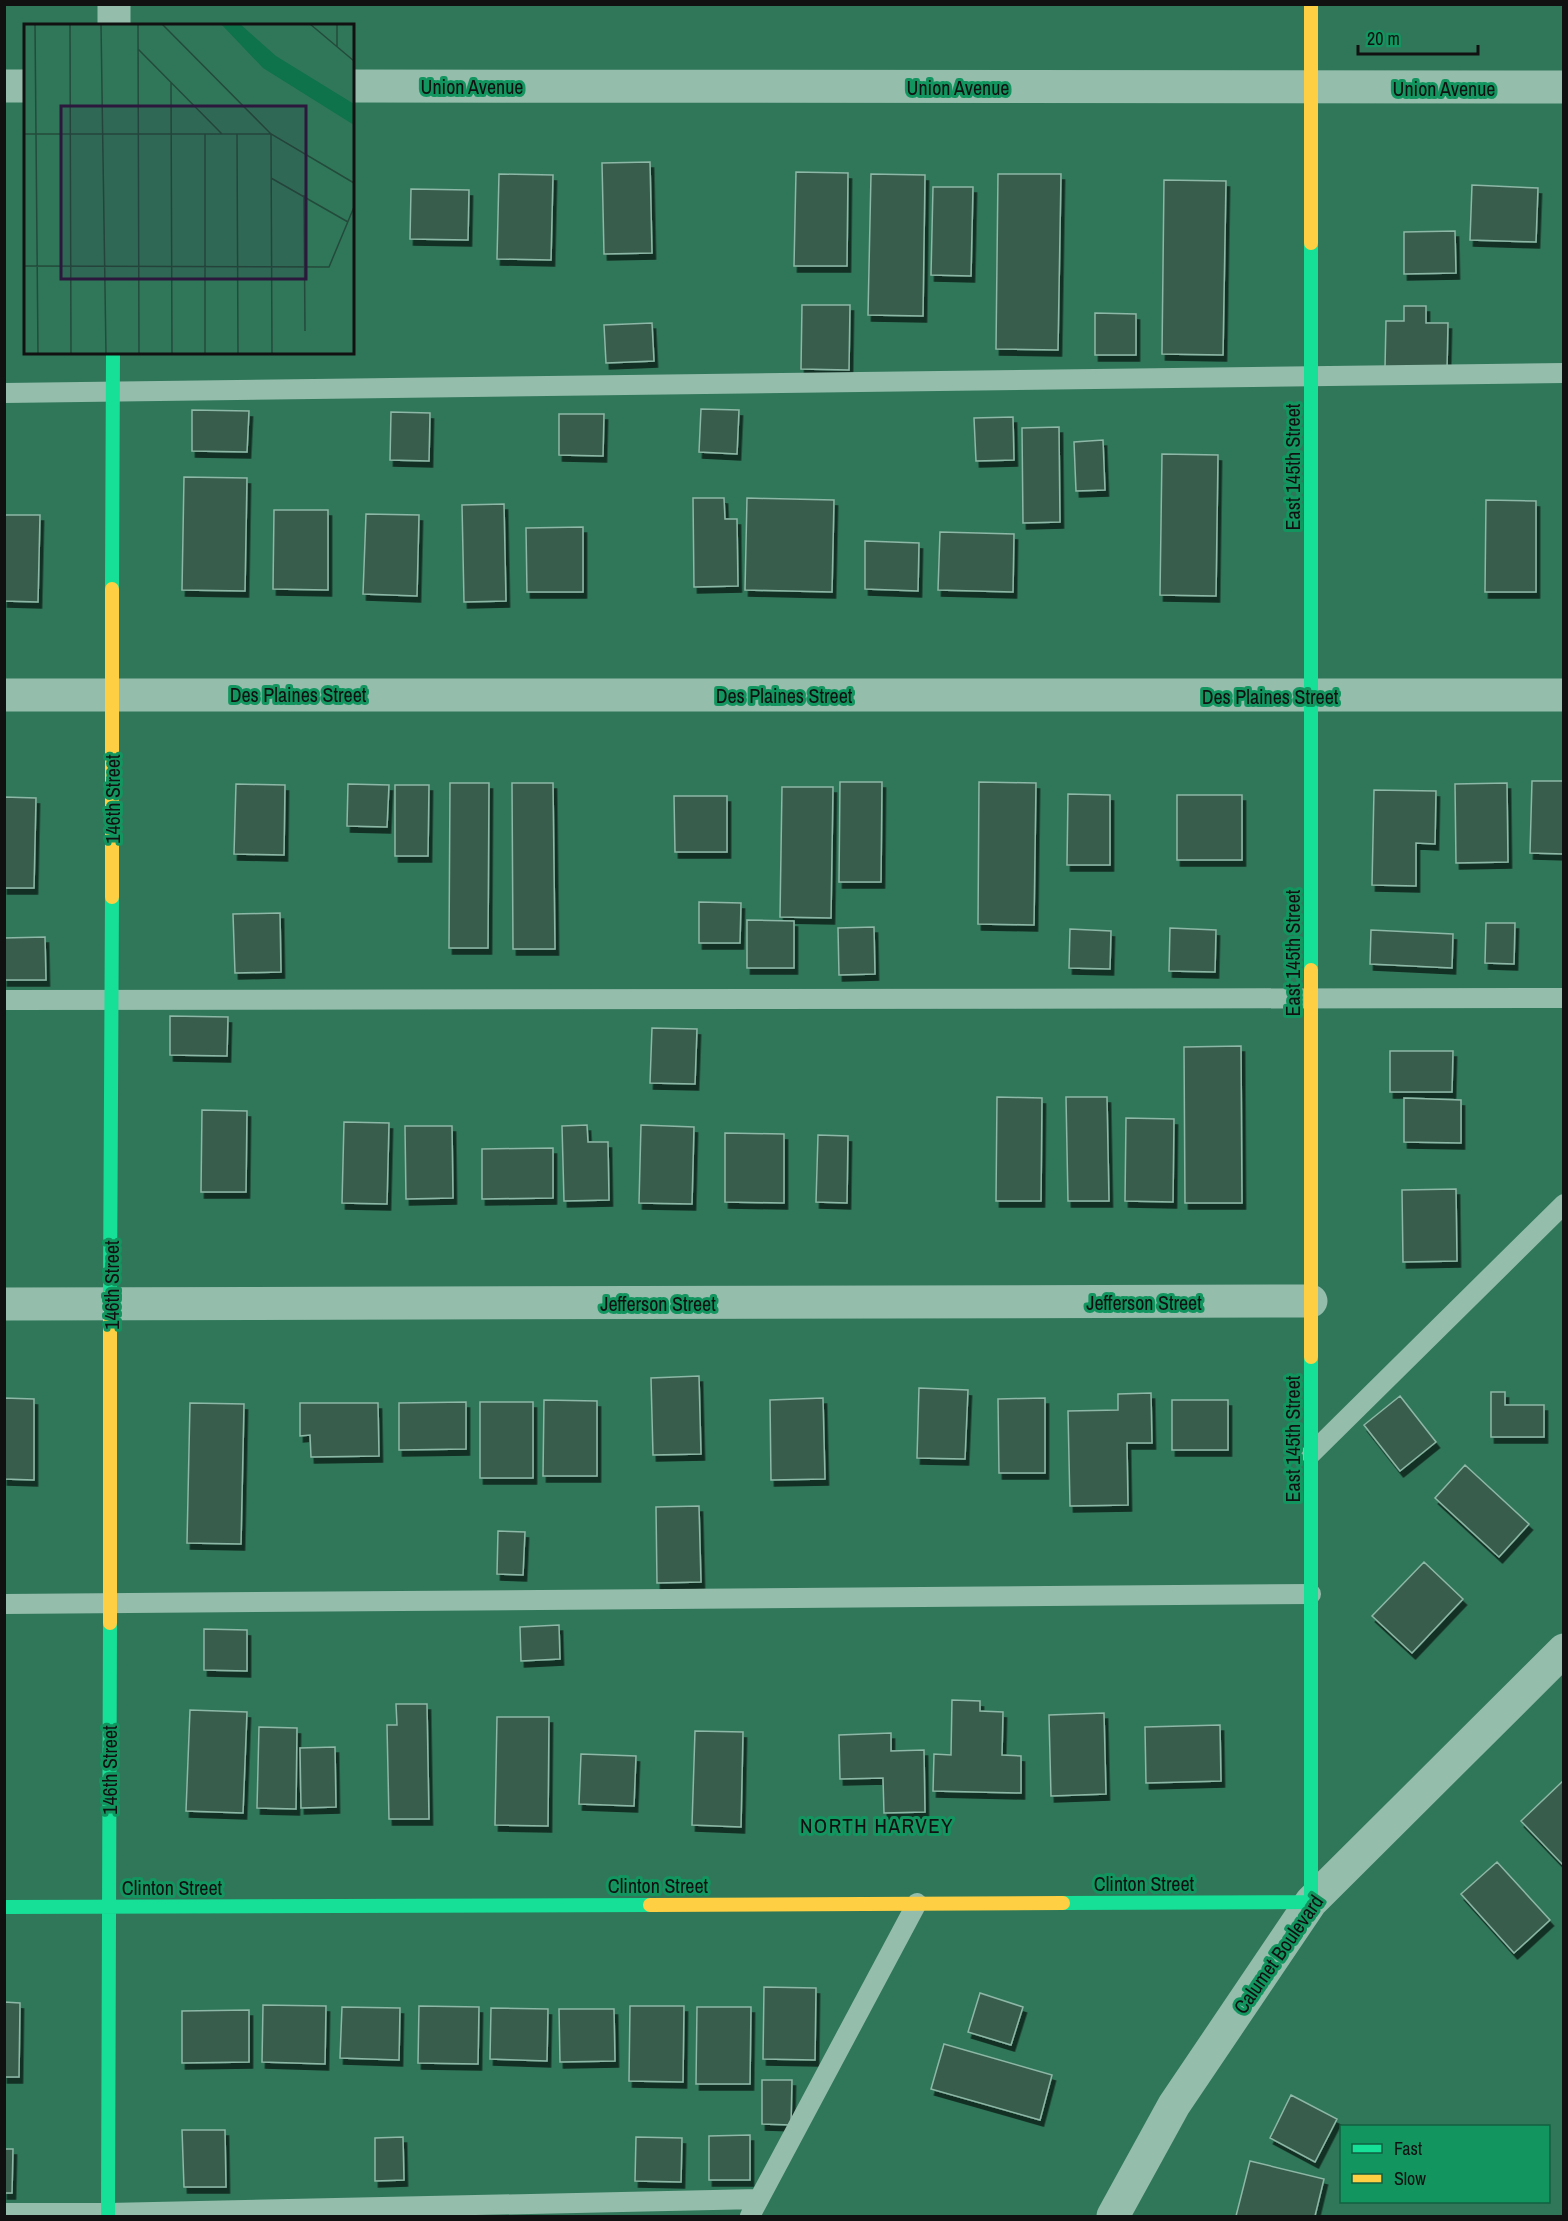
<svg xmlns="http://www.w3.org/2000/svg" width="1568" height="2221" viewBox="0 0 1568 2221" font-family="'Archivo Narrow',sans-serif">
	<style>
		.building { fill: #385d4d; stroke: #8db7a6; stroke-width: 1.5; filter: url(#shadow) }
		.lines { fill: none; stroke-linecap: round; stroke-linejoin: round }
		.lane { stroke: #94bdac; stroke-width: 20 }
		.street { stroke: #94bdac; stroke-width: 33 }
		.fast { stroke: #16e098; stroke-width: 14 }
		.slow { stroke: #ffcf43; stroke-width: 14 }
		.labels { text-anchor: middle; dominant-baseline: central; stroke-width: 6; stroke-linejoin: round; paint-order: stroke }
		.street-label { font-size: 20px; fill: #111; stroke: #12955f }
		.neighbourhood-label { font-size: 21px; letter-spacing: 1.5px; fill: #111; stroke: #12955f }
		.inset-road { fill: none; stroke: #234b3b; stroke-width: 1.5 }
		.view { fill: #2c183c; fill-opacity: 0.15; stroke: #2c183c; stroke-width: 3 }
		.inset-edge { fill: none; stroke: #111; stroke-width: 3 }
	</style>
	<defs>
		<filter id="shadow"><feDropShadow dx="3.5" dy="6" stdDeviation="0" flood-color="#0009"/></filter>
	</defs>
	<rect width="100%" height="100%" fill="#30775a"/>
	<path class="building" d="M650 162 652 253 604 254 602 163Z
		M796 172 848 173 847 266H794Z
		M499 174 553 175 551 260 497 259Z
		M871 174 925 175 923 316 868 315Z
		M998 174H1061L1058 350 996 349Z
		M1164 180 1226 181 1223 355 1162 354Z
		M1472 185 1538 188 1536 242 1470 240Z
		M933 187H973L971 276 931 275Z
		M411 189 469 190 468 240 410 239Z
		M1455 231 1456 273 1404 274V232Z
		M802 305H850L849 370 801 369Z
		M1404 306H1426V323H1448L1447 369 1385 368 1386 321H1404Z
		M1095 313 1136 314V355H1095Z
		M652 323 654 361 606 363 604 325Z
		M701 409 739 410 737 454 699 452Z
		M192 410 249 411 247 452 192 451Z
		M391 412 430 413 429 461 390 460Z
		M559 414H604L603 456 559 455Z
		M1013 417 1014 460 976 461 974 418Z
		M1059 427 1060 522 1023 523 1022 428Z
		M1103 440 1105 490 1076 491 1074 442Z
		M1162 454 1218 455 1216 596 1160 595Z
		M184 477 247 478 245 591 182 590Z
		M693 498H724L725 519H737L738 586 694 587Z
		M747 498 834 500 832 592 745 590Z
		M1486 500 1536 501V592H1485Z
		M504 504 506 601 464 602 462 505Z
		M274 510H328V590L273 589Z
		M366 514 419 515 417 596 363 594Z
		M4 515H40L38 602 4 601Z
		M583 527V592H527L526 528Z
		M940 532 1014 534 1013 592 938 590Z
		M865 541 919 543 918 591 865 589Z
		M1532 781H1564V854L1530 853Z
		M840 782H882L881 882H839Z
		M979 782 1036 783 1034 925 978 924Z
		M450 783H489L488 948H449Z
		M512 783H553L555 949H513Z
		M1507 783 1508 862 1456 863 1455 784Z
		M236 784 285 785 284 855 234 854Z
		M348 784 389 785 387 827 347 826Z
		M395 785H429L428 856H395Z
		M782 787H833L831 918 780 917Z
		M1374 790 1436 791 1435 844 1416 843V886L1372 885Z
		M1068 794 1110 795V865H1067Z
		M1177 795H1242V860H1177Z
		M674 796H727V852H675Z
		M4 797 36 798 34 888H4Z
		M699 902 741 903 740 943H699Z
		M280 913 281 972 235 973 233 914Z
		M747 920 794 921V968H747Z
		M1486 923H1515L1514 964 1485 963Z
		M874 927 875 974 839 975 838 928Z
		M1170 928 1216 930 1215 972 1169 971Z
		M1070 929 1111 931 1110 969 1069 968Z
		M1371 930 1453 934 1452 968 1370 964Z
		M45 937 46 980H4V938Z
		M170 1016 228 1017 227 1056 170 1055Z
		M652 1028 697 1029 695 1084 650 1083Z
		M1241 1046 1242 1203H1185L1184 1047Z
		M1390 1051H1453L1452 1092H1390Z
		M997 1097 1042 1098 1041 1201H996Z
		M1066 1097H1107L1109 1201H1068Z
		M1404 1098 1461 1100V1143L1404 1142Z
		M202 1110 247 1111 246 1192H201Z
		M1126 1118 1174 1119 1173 1202 1125 1201Z
		M344 1122 389 1123 387 1204 342 1203Z
		M587 1125 588 1142H608L609 1200 564 1201 562 1126Z
		M641 1125 694 1127 692 1204 639 1203Z
		M405 1126H452L453 1198 406 1199Z
		M725 1133 784 1134V1203L725 1202Z
		M818 1135 848 1136 847 1203 816 1202Z
		M553 1148V1198L482 1199V1149Z
		M1456 1189 1457 1261 1403 1262 1402 1190Z
		M699 1376 701 1454 653 1455 651 1378Z
		M919 1388 968 1390 965 1459 917 1458Z
		M1491 1392H1505V1405H1544V1437H1491Z
		M1151 1393 1152 1443H1127L1128 1505 1070 1506 1068 1411 1118 1410V1394Z
		M1400 1396 1436 1442 1400 1471 1364 1425Z
		M4 1398 34 1399V1480L4 1479Z
		M823 1398 825 1479 771 1480 770 1400Z
		M1045 1398V1473H999L998 1399Z
		M544 1400 597 1401V1476H543Z
		M1172 1400H1228V1450H1172Z
		M466 1402V1449L399 1450V1403Z
		M480 1402H533V1478H480Z
		M190 1403 244 1404 241 1544 187 1543Z
		M300 1403H378L379 1456 311 1457 310 1435 300 1436Z
		M1465 1465 1529 1524 1499 1557 1435 1498Z
		M699 1506 701 1582 657 1583 656 1507Z
		M498 1531 525 1532 523 1575 497 1574Z
		M1424 1562 1463 1599 1412 1653 1372 1616Z
		M559 1625 560 1659 521 1661 520 1627Z
		M204 1629 247 1630V1671L204 1670Z
		M952 1700 980 1701V1711L1003 1712 1002 1755 1021 1756V1793L933 1791 934 1754 951 1755Z
		M396 1704H427L429 1819H389L387 1725H397Z
		M190 1710 247 1712 243 1813 186 1811Z
		M1104 1713 1106 1794 1051 1796 1049 1715Z
		M497 1717H549L548 1826 495 1825Z
		M1220 1725 1221 1781 1146 1783 1145 1727Z
		M259 1727 297 1728 296 1809 257 1808Z
		M695 1731 743 1732 741 1827 692 1825Z
		M891 1733V1751L924 1750 925 1812 884 1813 883 1778 840 1779 839 1735Z
		M335 1747 336 1807 301 1808 300 1748Z
		M581 1754 636 1756 634 1806 579 1804Z
		M1564 1780V1866L1521 1821Z
		M1497 1862 1550 1920 1514 1953 1461 1894Z
		M764 1987 816 1988 815 2060 763 2059Z
		M980 1993 1023 2007 1011 2045 968 2032Z
		M4 2002 20 2003 19 2077H4Z
		M263 2005 326 2006 325 2064 262 2062Z
		M419 2006 479 2007 478 2064 418 2063Z
		M630 2006H684L683 2082 629 2081Z
		M342 2007 400 2008 399 2060 340 2058Z
		M697 2007H751L750 2084H696Z
		M491 2008 548 2009 547 2061 490 2059Z
		M559 2009H614L615 2061 560 2062Z
		M249 2010V2062L182 2063V2011Z
		M944 2044 1052 2075 1040 2120 931 2089Z
		M762 2080H792L791 2125 762 2124Z
		M1291 2095 1337 2119 1315 2162 1270 2138Z
		M182 2130H225L226 2187H184Z
		M750 2135V2180H709V2136Z
		M403 2137 404 2180 375 2181V2138Z
		M636 2137 682 2138 681 2182 635 2181Z
		M4 2149H13L12 2193H4Z
		M1250 2161 1324 2179 1315 2216H1236Z"/>
	<g class="lines">
		<path class="lane" d="M4 393 1564 373
			M4 1000 1564 998
			M1311 1454 1564 1204
			M4 1604 1311 1594
			M4 2213H108L759 2199
			M750 2216 917 1903"/>
		<path class="street" d="M114 26V4
			M4 86H26
			M352 86 1564 87
			M4 695H1564
			M4 1304 1311 1301
			M1113 2216 1174 2105 1311 1902 1564 1650"/>
		<path class="fast" d="M1311 243V970
			M112 589 113 352
			M110 1296 112 897
			M1063 1903 1311 1902V1357
			M4 1907 650 1905
			M108 2216 110 1623"/>
		<path class="slow" d="M1311 4V243
			M112 897V589
			M1311 970V1357
			M110 1623V1296
			M650 1905 1063 1903"/>
	</g>
	<g class="labels">
		<g class="street-label">
			<text x="472" y="86">Union Avenue</text>
			<text x="958" y="87">Union Avenue</text>
			<text x="1444" y="88">Union Avenue</text>
			<text transform="translate(1292 467) rotate(-90)">East 145th Street</text>
			<text x="298" y="694">Des Plaines Street</text>
			<text x="784" y="695">Des Plaines Street</text>
			<text x="1270" y="696">Des Plaines Street</text>
			<text transform="translate(112 799) rotate(-90)">146th Street</text>
			<text transform="translate(1292 953) rotate(-90)">East 145th Street</text>
			<text transform="translate(111 1285) rotate(-90)">146th Street</text>
			<text x="1144" y="1302">Jefferson Street</text>
			<text x="658" y="1303">Jefferson Street</text>
			<text transform="translate(1292 1439) rotate(-90)">East 145th Street</text>
			<text transform="translate(109 1770) rotate(-90)">146th Street</text>
			<text x="1144" y="1883">Clinton Street</text>
			<text x="658" y="1885">Clinton Street</text>
			<text x="172" y="1887">Clinton Street</text>
			<text transform="translate(1278 1954) rotate(-55)">Calumet Boulevard</text>
		</g>
		<g class="neighbourhood-label">
			<text x="877" y="1825">NORTH HARVEY</text>
		</g>
	</g>
	<g transform="translate(24 24)">
		<rect width="330" height="330" fill="#30775a"/>
		<path d="M197 0H216L252 32 330 80V101L239 44Z" fill="#0e724a"/>
		<path class="inset-road" d="M11 0 14 330M46 0 47 330M77 0 82 330M114 0 115 330M138 0 247 110 330 159M286 0 330 37M313 0V23M114 25 198 110M147 59 148 330M0 110H247L248 330M181 110V330M213 110 214 330M247 154 324 198M280 171 281 307M0 242 305 243 330 183"/>
		<path class="view" d="M37 82H282V255H37Z"/>
		<rect width="330" height="330" class="inset-edge"/>
	</g>
	<rect width="1568" height="2221" fill="none" stroke="#111111" stroke-width="12"/>
	<rect x="1340" y="2125" width="210" height="78" fill="#12955f" stroke="#126040" stroke-width="1.5"/>
	<rect x="1352" y="2144" width="30" height="9" fill="#16e098" stroke="#126040" stroke-width="1.5"/>
	<text x="1394" y="2155" font-size="18" fill="#111111">Fast</text>
	<rect x="1352" y="2174" width="30" height="9" fill="#ffcf43" stroke="#126040" stroke-width="1.5"/>
	<text x="1394" y="2185" font-size="18" fill="#111111">Slow</text>
	<path d="M1358 45v9h120v-9" fill="none" stroke="#111111" stroke-width="3"/>
	<text x="1367" y="45" font-size="18" fill="#111111" stroke="#12955f" stroke-width="4.5" paint-order="stroke">20 m</text>
</svg>
